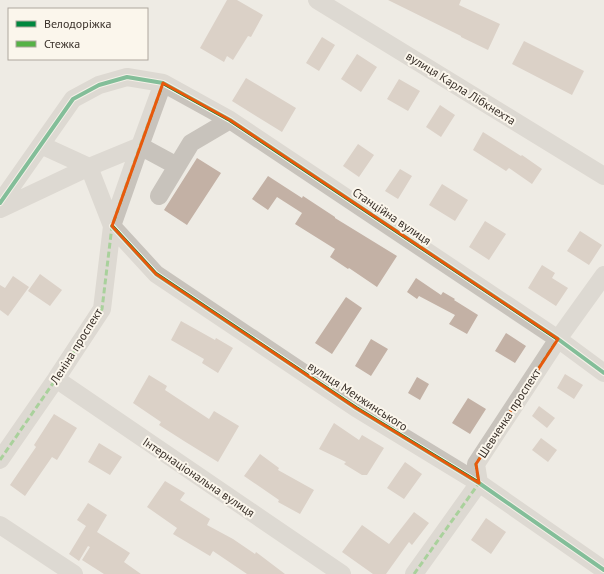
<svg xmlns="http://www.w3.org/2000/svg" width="604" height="574" viewBox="0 0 604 574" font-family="'PT Sans',sans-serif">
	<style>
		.building { fill: #c3b1a5 }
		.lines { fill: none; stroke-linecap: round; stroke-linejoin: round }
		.minor { stroke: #c8c3bc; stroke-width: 18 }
		.quiet { stroke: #56b246; stroke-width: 3; stroke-dasharray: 6 3; stroke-linecap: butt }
		.cycleway-casing { stroke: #fbf6ec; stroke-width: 6 }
		.cycleway { stroke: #00873e; stroke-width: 4 }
		.marked { fill: none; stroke: #e8590c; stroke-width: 3; stroke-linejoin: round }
		.labels { text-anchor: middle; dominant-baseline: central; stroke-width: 4; stroke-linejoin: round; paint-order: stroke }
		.street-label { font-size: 12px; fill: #3a312a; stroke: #fbf6ec }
	</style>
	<rect width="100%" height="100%" fill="#eeebe4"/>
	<path class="building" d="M227 0H237L263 15 251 37 248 36 233 60 227 56 224 62 200 48Z
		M388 0H461L459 5 500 24 488 50 461 37V36Z
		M322 37 335 45 319 71 306 63Z
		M524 41 584 71 572 95 512 64Z
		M357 54 377 67 361 92 341 79Z
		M246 78 296 108 282 132 232 101Z
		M399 79 420 91 408 111 387 99Z
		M440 105 455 115 441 137 426 127Z
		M483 132 521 156 522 155 542 169 532 184 509 168 506 171 473 150Z
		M358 144 374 155 359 177 343 166Z
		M197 158 221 173 187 225 164 210Z
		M400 169 412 176 398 199 385 191Z
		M268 176 302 198 303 196 335 217V218L397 256 377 287 349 268 348 269 330 257 335 249 295 224 302 213 277 197 268 210 252 199Z
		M442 184 468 200 455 221 429 205Z
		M485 221 506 234 489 260 469 247Z
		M580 231 602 245 589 265 567 251Z
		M542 265 555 273 552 278 568 288 556 306 528 288Z
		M40 274 62 290 50 306 28 291Z
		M13 276 29 287 8 316 0 310V285L5 288Z
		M416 278 441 295 443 292 455 299 454 300 478 315 467 334 449 324 455 315 419 296 417 299 407 292Z
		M346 297 362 308 332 354 315 343Z
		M181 321 215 340 216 338 233 348 218 373 202 363 204 359 171 340Z
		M506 333 526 346 515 363 495 351Z
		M371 339 388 349 371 376 355 366Z
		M565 374 583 385 574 399 557 388Z
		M149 375 167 386 165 390 209 419 214 411 239 426 218 462 184 441 159 425 161 422 133 403Z
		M417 377 429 384 420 400 408 393Z
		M468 398 486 409 470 434 452 423Z
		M539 406 555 418 547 428 532 416Z
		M54 414 77 428 57 460 52 457 25 496 10 485 36 447 34 445Z
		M334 423 359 440 362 435 384 448 367 475H362L344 464 346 462 319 449Z
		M541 438 557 450 548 462 532 450Z
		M99 443 122 457 110 475 88 462Z
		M260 454 279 468 278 470 314 490 300 514 278 502 279 500 244 476Z
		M405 462 422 474 404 499 387 488Z
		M165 481 185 493 180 500 210 519 207 525 233 539 255 554 256 552 285 574H247L213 551 210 556 173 534 177 528 147 507Z
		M88 503 107 515 97 532 130 553 124 562 141 574H104L82 560 90 547 88 546 79 561 69 554 86 526 77 520Z
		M414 512 429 523 412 545 409 542 386 574H373L342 552 362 525 389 544Z
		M486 518 506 532 491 554 471 540Z"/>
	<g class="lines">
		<path class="minor" d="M317 0 604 176
			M41 145 89 167 112 226 156 274 356 408 479 483 604 570
			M159 196 191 143 230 120
			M0 203 73 99 99 85 127 77 163 83 230 120 558 339 604 373
			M0 209 89 167 140 146 177 166
			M56 379 342 574
			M0 460 56 379 102 309 112 226 140 146 163 83
			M0 525 74 574
			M414 574 479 483 476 464 558 339 604 275"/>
		<path class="quiet" d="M0 460 56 379 102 309 112 226 140 146 163 83
			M414 574 479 483 476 464 558 339"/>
		<g class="cycleway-casing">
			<path id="cycleway" d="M0 203 73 99 99 85 127 77 163 83 230 120 558 339 604 373
				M112 226 156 274 356 408 479 483 604 570"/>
		</g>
		<use href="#cycleway" class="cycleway"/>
	</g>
	<path d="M0 0H604V574H0ZM163 83 230 120 558 339 476 464 479 483 356 408 156 274 112 226Z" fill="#eeebe4" fill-opacity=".55" fill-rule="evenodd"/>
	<path class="marked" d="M163 83 230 120 558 339 476 464 479 483 356 408 156 274 112 226Z"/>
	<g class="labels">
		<g class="street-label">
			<text transform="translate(461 88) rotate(32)">вулиця Карла Лібкнехта</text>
			<text transform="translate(392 216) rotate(34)">Станційна вулиця</text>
			<text transform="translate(76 346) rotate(-58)">Леніна проспект</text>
			<text transform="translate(358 396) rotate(33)">вулиця Менжинського</text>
			<text transform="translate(509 413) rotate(-57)">Шевченка проспект</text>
			<text transform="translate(199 477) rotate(34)">Інтернаціональна вулиця</text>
		</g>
	</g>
	<rect x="8" y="8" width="140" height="52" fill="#fbf6ec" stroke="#aea79e"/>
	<rect x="16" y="21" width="20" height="6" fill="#00873e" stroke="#aea79e"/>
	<text x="44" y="28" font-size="12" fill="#3a312a">Велодоріжка</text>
	<rect x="16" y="41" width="20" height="6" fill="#56b246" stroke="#aea79e"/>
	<text x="44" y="48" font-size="12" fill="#3a312a">Стежка</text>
</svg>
